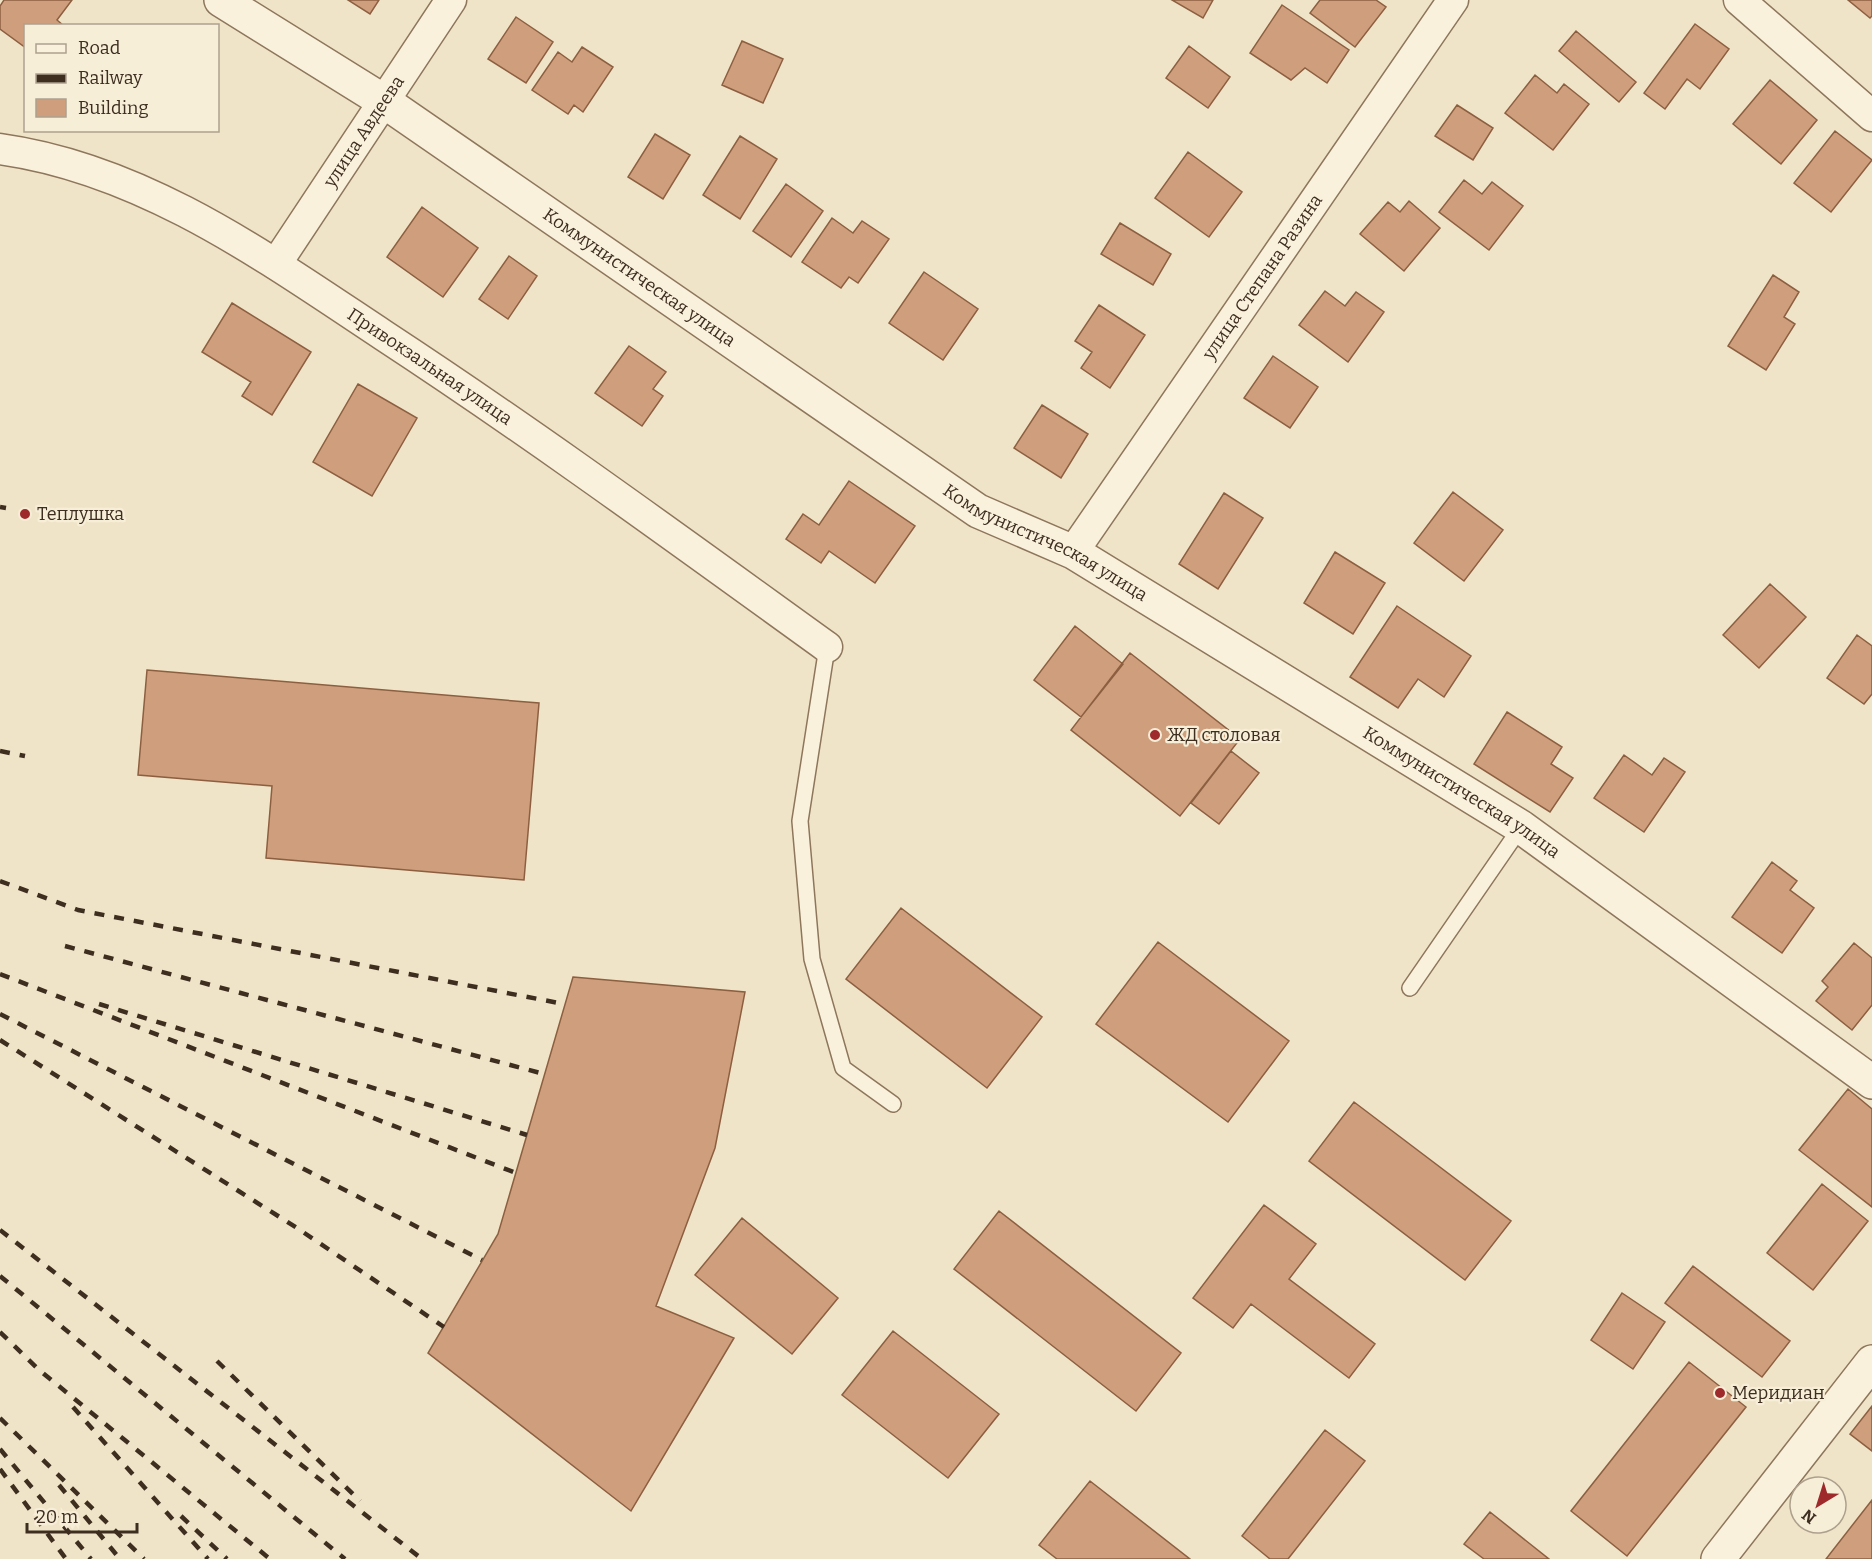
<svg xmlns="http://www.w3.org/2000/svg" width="1872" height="1559" viewBox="0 0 1872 1559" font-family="Bitter,serif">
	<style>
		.building { fill: #cf9f7d; stroke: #8d5f41; stroke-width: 1.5 }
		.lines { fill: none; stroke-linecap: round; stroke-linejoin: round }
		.service-casing { stroke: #8d765c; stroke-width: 18 }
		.minor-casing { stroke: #8d765c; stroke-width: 33 }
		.tertiary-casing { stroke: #8d765c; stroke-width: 36 }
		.service { stroke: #faf1dc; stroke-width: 15 }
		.minor { stroke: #faf1dc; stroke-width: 30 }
		.tertiary { stroke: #faf1dc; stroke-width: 33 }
		.rail { stroke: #3d2e20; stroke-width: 4.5; stroke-dasharray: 10 10; stroke-linecap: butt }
		.poi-dot { fill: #9e2a2b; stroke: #f7eed8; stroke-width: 2 }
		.labels { text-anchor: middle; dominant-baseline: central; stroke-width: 4.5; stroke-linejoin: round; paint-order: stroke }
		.street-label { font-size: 18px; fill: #3d2e20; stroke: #f7eed8 }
		.poi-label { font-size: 18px; fill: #3d2e20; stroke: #f7eed8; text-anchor: start }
	</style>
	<rect width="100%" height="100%" fill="#f0e4c8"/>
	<path class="building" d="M4 0H72L57 20 64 26H26V48L0 29V6Z
		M348 0H379L370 14Z
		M1172 0H1213L1203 18Z
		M1320 0H1376L1386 7 1355 47 1310 13Z
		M1848 0H1872V16L1870 18Z
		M1282 5 1349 50 1327 83 1305 68 1291 80 1250 53Z
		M516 17 553 42 526 83 488 59Z
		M1695 24 1729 49 1700 89 1687 79 1665 109 1644 93Z
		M1576 31 1636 82 1619 102 1559 51Z
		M742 41 783 59 763 103 722 85Z
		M1189 46 1230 77 1208 108 1166 78Z
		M582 47 613 67 583 112 574 105 568 114 532 90 558 52 572 62Z
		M1535 75 1557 93 1564 84 1589 104 1553 150 1505 113Z
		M1770 80 1817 120 1781 164 1733 124Z
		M1457 105 1493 128 1473 160 1435 136Z
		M1835 131 1872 160 1831 212 1794 183Z
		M655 134 690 155 663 199 628 177Z
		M740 136 777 159 740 219 703 195Z
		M1188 152 1242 192 1209 237 1155 198Z
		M1464 180 1482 194 1492 182 1523 206 1489 250 1439 212Z
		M786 184 823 211 791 257 753 231Z
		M1409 201 1440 228 1404 271 1360 234 1388 202 1400 212Z
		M422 207 478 248 443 297 387 257Z
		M832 218 853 233 862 221 889 239 858 283 849 277 841 288 802 262Z
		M1120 223 1171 254 1153 285 1101 254Z
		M509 256 537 276 508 319 479 299Z
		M924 272 978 309 943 360 889 323Z
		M1773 275 1799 292 1784 317 1795 324 1766 370 1728 346Z
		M1325 291 1345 306 1356 292 1384 312 1348 362 1299 325Z
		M232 303 311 352 272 415 242 396 251 382 202 352Z
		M1099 305 1145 335 1110 388 1081 368 1092 352 1075 341Z
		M629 346 666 372 653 389 663 396 642 426 595 393Z
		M1273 356 1318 387 1290 428 1244 398Z
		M358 384 417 418 372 496 313 462Z
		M1042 405 1088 434 1061 478 1014 448Z
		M849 481 915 526 875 583 829 551 821 563 786 539 803 514 819 525Z
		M1453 492 1503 530 1464 581 1414 543Z
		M1224 493 1263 518 1218 589 1179 564Z
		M1335 552 1385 583 1353 634 1304 603Z
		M1770 584 1806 617 1759 668 1723 635Z
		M1397 606 1471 656 1444 697 1418 679 1398 708 1350 677Z
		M1075 626 1123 664 1081 717 1034 680Z
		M1857 635 1872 646V694L1864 704 1827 678Z
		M1130 653 1240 739 1180 816 1071 730Z
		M147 670 539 703 524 880 266 858 272 786 138 775Z
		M1507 712 1562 747 1551 764 1573 778 1550 812 1474 764Z
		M1231 751 1259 773 1219 824 1191 803Z
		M1624 755 1652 775 1664 758 1685 772 1644 832 1594 798Z
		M1772 862 1797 881 1790 890 1814 908 1782 953 1732 917Z
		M901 908 1042 1017 987 1088 846 979Z
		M1158 942 1289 1041 1228 1122 1096 1024Z
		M1854 943 1872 958V1005L1852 1030 1816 1001 1828 987 1822 981Z
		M573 977 745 992 715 1148 656 1306 734 1338 631 1511 428 1353 498 1234Z
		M1848 1089 1872 1109V1207L1799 1150Z
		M1354 1102 1511 1221 1465 1280 1309 1161Z
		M1822 1184 1868 1221 1813 1290 1767 1253Z
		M1264 1205 1316 1244 1289 1279 1375 1344 1349 1378 1251 1304 1233 1328 1193 1298Z
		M999 1211 1181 1353 1136 1411 954 1269Z
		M742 1218 838 1298 792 1354 695 1275Z
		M1693 1266 1790 1341 1762 1377 1665 1303Z
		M1622 1293 1665 1322 1633 1369 1591 1340Z
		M893 1331 999 1414 948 1478 842 1395Z
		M1689 1362 1746 1407 1627 1556 1571 1511Z
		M1872 1406V1451L1850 1434Z
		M1325 1430 1365 1461 1288 1559H1270L1242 1536Z
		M1090 1481 1190 1559H1057L1039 1545Z
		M1872 1500V1559H1826Z
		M1490 1512 1549 1559H1484L1464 1544Z"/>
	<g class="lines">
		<g class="service-casing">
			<path id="service" d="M827 647 800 821 812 959 843 1068 893 1104
				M1410 988 1521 827"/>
		</g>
		<g class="minor-casing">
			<g id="minor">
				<path d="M1739 0 1872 116"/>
				<path id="s1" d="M0 149C144 169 265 257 383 335 534 434 680 541 827 647"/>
				<path id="s2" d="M276 264 451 0"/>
				<path id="s3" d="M1073 552 1453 0"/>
			</g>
		</g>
		<g class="tertiary-casing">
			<g id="tertiary">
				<path id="s4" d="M221 0 385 102 978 511 1073 552 1521 827 1872 1082"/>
				<path d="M1718 1559 1872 1362"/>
			</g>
		</g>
		<use href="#service" class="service"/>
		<use href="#minor" class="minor"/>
		<use href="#tertiary" class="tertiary"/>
		<path class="rail" d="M0 507 6 508
			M0 751 25 756
			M0 881 78 910 564 1004
			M65 946 544 1074
			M0 974 516 1173
			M99 1004 527 1135
			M0 1014 482 1260
			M0 1040 297 1228 444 1327
			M0 1230 422 1559
			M0 1276 345 1559
			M0 1332 38 1369 270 1559
			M217 1361 360 1501
			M73 1407 208 1559
			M0 1418 144 1559
			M0 1449 91 1559
			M0 1469 66 1559
			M59 1485 120 1559
			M181 1516 227 1559"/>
	</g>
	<g class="poi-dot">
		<circle cx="25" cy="514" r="6"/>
		<circle cx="1155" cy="735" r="6"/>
		<circle cx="1720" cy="1393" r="6"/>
	</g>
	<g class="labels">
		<g class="street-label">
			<text stroke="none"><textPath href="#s2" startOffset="159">улица Авдеева</textPath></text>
			<text stroke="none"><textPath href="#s3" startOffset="334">улица Степана Разина</textPath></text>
			<text stroke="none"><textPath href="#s4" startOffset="502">Коммунистическая улица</textPath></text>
			<text stroke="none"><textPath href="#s1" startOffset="486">Привокзальная улица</textPath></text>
			<text stroke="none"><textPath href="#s4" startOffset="988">Коммунистическая улица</textPath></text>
			<text stroke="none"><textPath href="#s4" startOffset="1474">Коммунистическая улица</textPath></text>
		</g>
		<g class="poi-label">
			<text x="37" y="514">Теплушка</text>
			<text x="1167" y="735">ЖД столовая</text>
			<text x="1732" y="1393">Меридиан</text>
		</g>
	</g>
	<rect x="24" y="24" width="195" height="108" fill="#f7eed8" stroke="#ada18e" stroke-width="1.5"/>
	<rect x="36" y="44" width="30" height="9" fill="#faf1dc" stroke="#ada18e" stroke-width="1.5"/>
	<text x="78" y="54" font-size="18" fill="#3d2e20">Road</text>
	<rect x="36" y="74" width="30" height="9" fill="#3d2e20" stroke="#ada18e" stroke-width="1.5"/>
	<text x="78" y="84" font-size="18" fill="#3d2e20">Railway</text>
	<rect x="36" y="99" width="30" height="18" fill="#cf9f7d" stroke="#ada18e" stroke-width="1.5"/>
	<text x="78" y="114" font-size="18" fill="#3d2e20">Building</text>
	<g transform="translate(1818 1505) rotate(218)"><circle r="28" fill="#f7eed8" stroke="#ada18e" stroke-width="1.5"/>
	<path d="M0-4.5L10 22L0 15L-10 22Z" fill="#9e2a2b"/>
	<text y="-9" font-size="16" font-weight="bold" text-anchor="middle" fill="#3d2e20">N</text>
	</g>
	<path d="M27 1523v9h110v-9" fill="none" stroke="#3d2e20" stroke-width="3"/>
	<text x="36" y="1523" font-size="18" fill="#3d2e20" stroke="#f7eed8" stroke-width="4.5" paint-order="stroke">20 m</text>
</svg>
